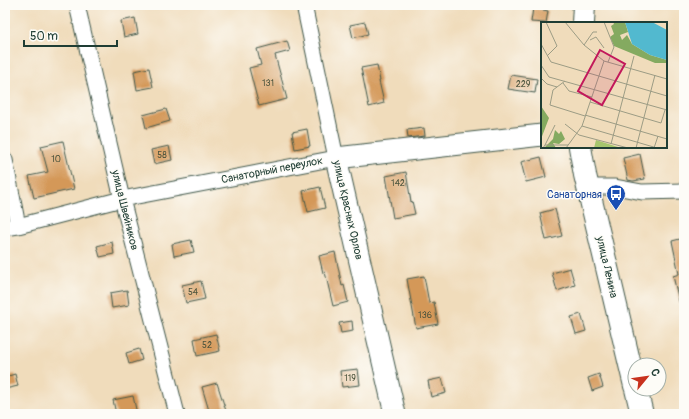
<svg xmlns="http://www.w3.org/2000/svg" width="689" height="419" viewBox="0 0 689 419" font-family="Pangolin,sans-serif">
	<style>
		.building { fill: #d49858 }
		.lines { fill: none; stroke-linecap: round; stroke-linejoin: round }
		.street-casing { stroke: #3e5548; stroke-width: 17 }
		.secondary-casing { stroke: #3e5548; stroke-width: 23 }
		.primary-casing { stroke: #3e5548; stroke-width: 24 }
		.street { stroke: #fff; stroke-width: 15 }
		.secondary { stroke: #fff; stroke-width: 21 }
		.primary { stroke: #fff; stroke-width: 22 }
		.labels { text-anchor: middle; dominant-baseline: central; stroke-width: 3; stroke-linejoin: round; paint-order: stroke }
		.number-label { font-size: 9px; fill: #4c543d }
		.street-label { font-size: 11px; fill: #1f3d34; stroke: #fdfcf7 }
		.transit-label { font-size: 11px; fill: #164399; stroke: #fdfcf7; text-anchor: end }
		.inset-road { fill: none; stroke: #9c9c85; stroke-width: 1 }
		.view { fill: #c2185b; fill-opacity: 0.15; stroke: #c2185b; stroke-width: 2 }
		.inset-edge { fill: none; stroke: #1f3d34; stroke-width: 2 }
	</style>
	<rect width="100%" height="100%" fill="#fdfcf7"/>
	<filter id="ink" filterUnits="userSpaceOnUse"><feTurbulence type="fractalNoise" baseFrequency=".025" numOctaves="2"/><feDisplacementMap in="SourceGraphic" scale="8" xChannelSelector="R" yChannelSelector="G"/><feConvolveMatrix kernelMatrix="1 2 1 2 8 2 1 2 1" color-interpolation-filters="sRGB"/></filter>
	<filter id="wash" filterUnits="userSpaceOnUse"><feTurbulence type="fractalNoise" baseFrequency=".012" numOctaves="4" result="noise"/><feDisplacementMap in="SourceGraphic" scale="16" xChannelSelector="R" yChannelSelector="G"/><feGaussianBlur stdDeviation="0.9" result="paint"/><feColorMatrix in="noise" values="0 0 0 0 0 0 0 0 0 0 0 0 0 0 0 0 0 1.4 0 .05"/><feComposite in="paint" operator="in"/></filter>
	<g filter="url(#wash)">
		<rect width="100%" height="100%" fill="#f0dcbb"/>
		<g id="blocks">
			<path class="building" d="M533 8 548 11 546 23 531 22Z
				M135 18 138 34 124 37 121 21Z
				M365 22 368 34 353 38 350 25Z
				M287 41 290 51 275 55 287 99 259 106 249 68 261 65 257 49Z
				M377 65 380 81H379L384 103 369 107 361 68Z
				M149 68 153 87 137 90 134 71Z
				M511 75 537 79 535 93 508 89Z
				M166 109 170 121 146 128 143 115Z
				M424 128 425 136 408 138 407 130Z
				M307 129 310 146 295 149 292 132Z
				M63 141 74 189 34 198 29 176 48 172 41 146Z
				M169 146 172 160 154 164 151 150Z
				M640 154 645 179 633 181 628 180 623 158Z
				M541 157 546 177 526 182 521 162Z
				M406 172 411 202 412 201 415 214 393 218 386 176Z
				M320 187 325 208 308 212 303 191Z
				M555 209 562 236 546 240 540 213Z
				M684 238V305H680L673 276 679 274 672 241Z
				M191 240 194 252 174 256 172 244Z
				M112 242 114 254 100 257 97 246Z
				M335 252 342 286 344 285 348 302 333 306 325 272 323 273 319 256Z
				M570 268 575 285 557 291 552 273Z
				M424 276 429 303 434 302 438 324 416 328 407 279Z
				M201 281 205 299 186 303 182 285Z
				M127 290 129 305 112 308 110 293Z
				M581 314 586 331 576 334 571 317Z
				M352 321 353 331 341 333 339 323Z
				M216 334 220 351 197 356 194 339Z
				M139 349 142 360 129 364 126 353Z
				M358 369 360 385 342 387 340 371Z
				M15 374 18 386 5 389V377Z
				M599 374 603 387 592 391 588 378Z
				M442 378 446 393 431 397 428 381Z
				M217 383 227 414H210L202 387Z
				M133 396 137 414H116L113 400Z"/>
		</g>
	</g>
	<g filter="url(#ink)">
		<use href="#blocks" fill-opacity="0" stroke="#3e5548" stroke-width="1"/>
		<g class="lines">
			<g class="street-casing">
				<path id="street" d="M77 5 122 199 177 414
					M5 160 18 226
					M588 187H615L642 192 684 191
					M5 228 18 226 122 199 336 158 304 5"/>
			</g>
			<g class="secondary-casing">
				<path id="secondary" d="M395 414 336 158 542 135"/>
			</g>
			<g class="primary-casing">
				<path id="primary" d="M583 23 584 5
					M580 147 585 175 635 386
					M636 389 642 414"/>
			</g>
			<use href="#street" class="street"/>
			<use href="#secondary" class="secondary"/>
			<use href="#primary" class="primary"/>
		</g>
	</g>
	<defs>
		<g id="bus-pin" transform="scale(1)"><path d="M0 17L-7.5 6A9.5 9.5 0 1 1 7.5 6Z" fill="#1a4fb4" stroke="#fdfcf7"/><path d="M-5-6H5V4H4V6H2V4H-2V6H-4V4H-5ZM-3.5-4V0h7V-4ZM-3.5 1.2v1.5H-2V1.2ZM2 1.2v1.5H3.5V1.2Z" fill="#fff"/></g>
	</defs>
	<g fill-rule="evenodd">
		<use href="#bus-pin" x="616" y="194"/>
	</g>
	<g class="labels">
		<g class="number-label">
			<text x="268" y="83">131</text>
			<text x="523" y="84">229</text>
			<text x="162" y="155">58</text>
			<text x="56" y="159">10</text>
			<text x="398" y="183">142</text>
			<text x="193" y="292">54</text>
			<text x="425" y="315">136</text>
			<text x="207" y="345">52</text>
			<text x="350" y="378">119</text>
		</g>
		<g class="street-label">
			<text transform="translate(272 170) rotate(-11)">Санаторный переулок</text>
			<text transform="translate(125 210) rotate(76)">улица Швейников</text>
			<text transform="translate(348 210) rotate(77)">улица Красных Орлов</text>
			<text transform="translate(607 267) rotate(77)">улица Ленина</text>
		</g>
		<g class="transit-label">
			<text x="602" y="194">Санаторная</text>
		</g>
	</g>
	<g transform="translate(541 22)">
		<rect width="126" height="126" fill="#f0dcbb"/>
		<path d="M55 118 80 126H83H53Z" fill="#a5c56d"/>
		<path d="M72 0H84L87 10 79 13 81 18 86 13 91 22 109 33 126 38V41H114L73 24 69 15 73 12 70 4 73 2ZM0 84 8 96 0 117ZM14 108 18 112 20 109 24 117 18 122 12 121 15 126H3L12 117Z" fill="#84aa60"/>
		<path d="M84 0H111L126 8V38L109 33 91 22Z" fill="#52b9cf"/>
		<path class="inset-road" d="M5 0 16 24 6 34M24 0 43 23 63 39 126 57M63 0 73 25 67 40M49 18 55 15 63 26M0 22 10 40 126 74M43 23 52 10H56M0 43 8 55 126 88M0 56 6 62 16 65M24 59 12 68 9 83 44 94M22 61 28 69 51 75M49 80 120 101M44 93 126 117M120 101 124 88M24 102 38 113 87 126M41 104 116 126M70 122 93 34M4 123 14 103M2 126 4 123H27M25 126 41 104 63 39M95 126 114 53M113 126 117 114"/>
		<path class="view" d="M59 28 84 42 61 83 37 69Z"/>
		<rect width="126" height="126" class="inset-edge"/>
	</g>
	<rect width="689" height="419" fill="none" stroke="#fdfcf7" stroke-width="20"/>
	<g transform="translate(647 377) rotate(61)"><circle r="19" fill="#fdfcf7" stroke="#a4b0a9"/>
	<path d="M0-3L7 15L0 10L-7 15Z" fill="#c8321e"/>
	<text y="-6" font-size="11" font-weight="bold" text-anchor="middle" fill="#1f3d34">С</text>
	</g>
	<path d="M24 40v6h93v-6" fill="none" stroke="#1f3d34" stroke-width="2"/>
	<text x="30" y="40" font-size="12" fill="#1f3d34" stroke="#fdfcf7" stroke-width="3" paint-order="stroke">50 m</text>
</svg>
